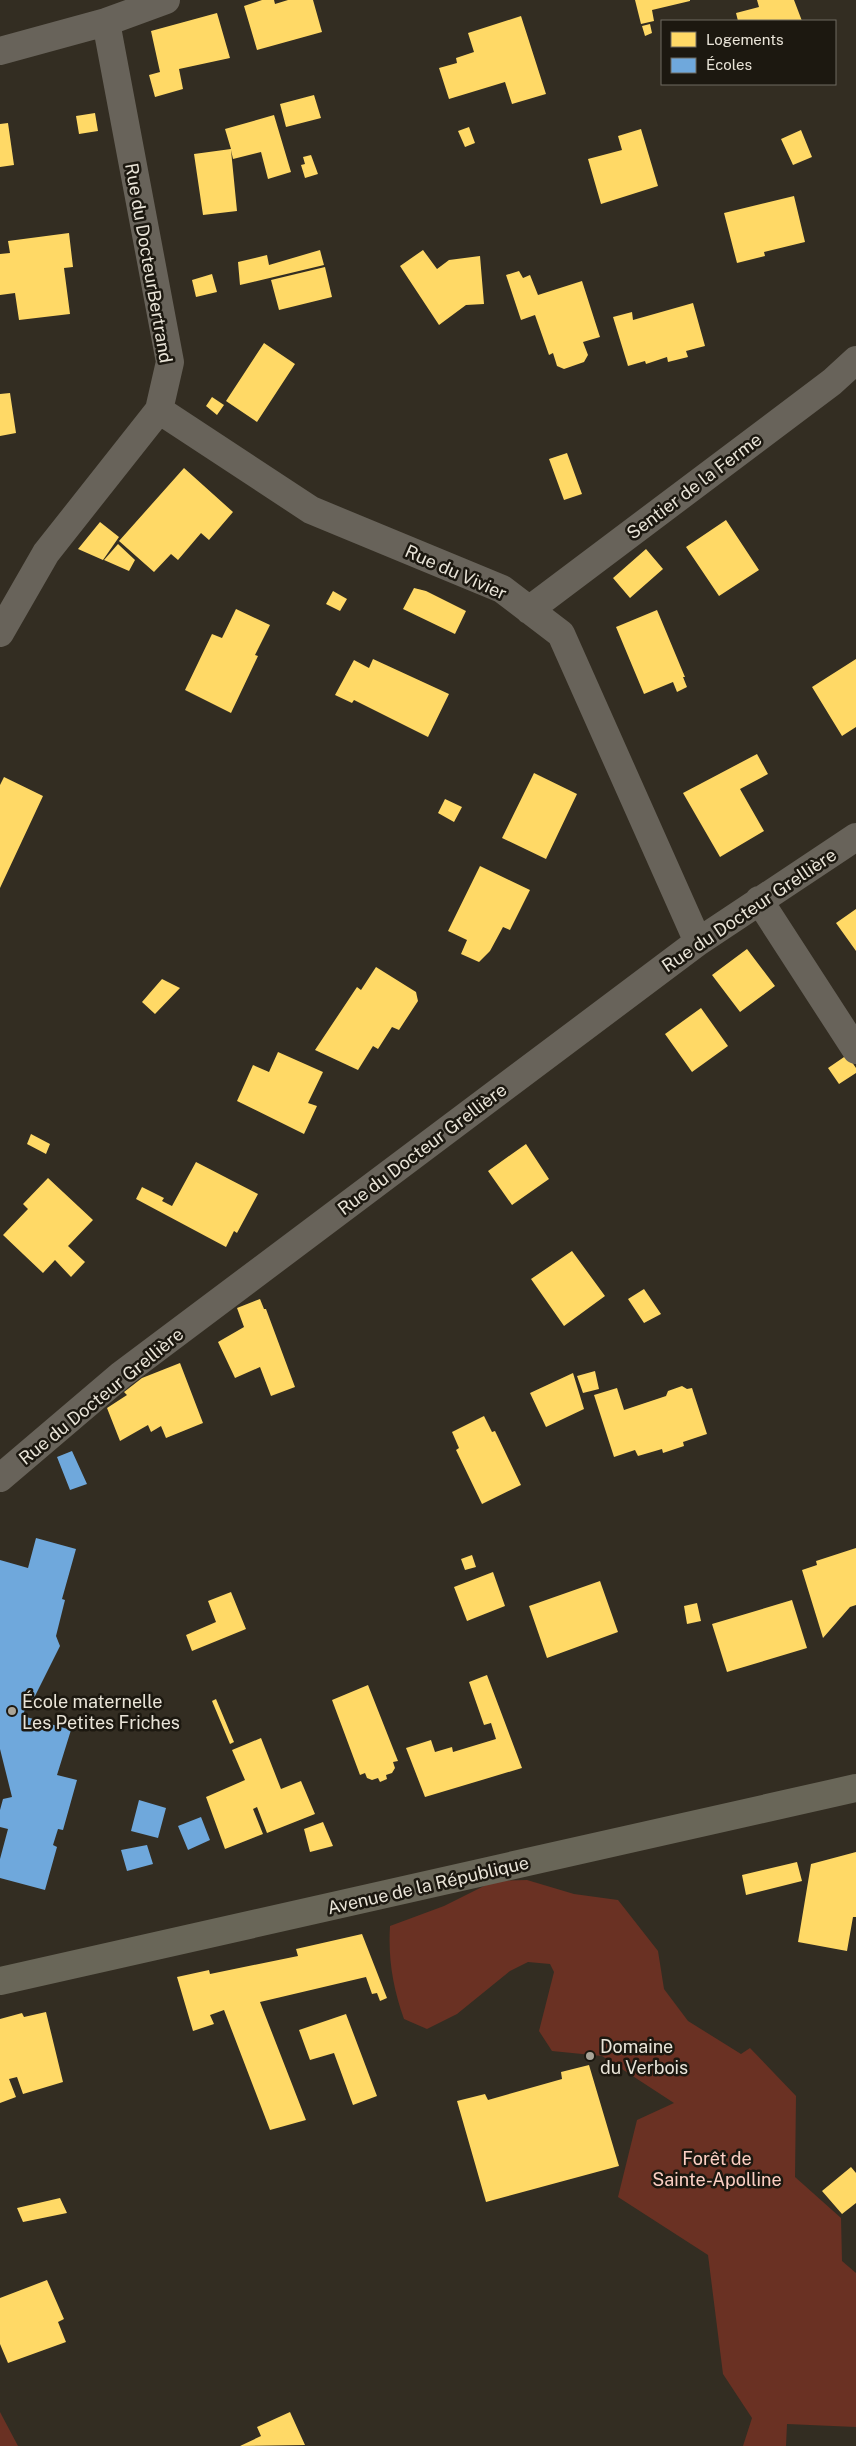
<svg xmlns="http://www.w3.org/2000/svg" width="856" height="2446" viewBox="0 0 856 2446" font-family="'Public Sans',sans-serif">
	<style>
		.green { fill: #6a3123 }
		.homes { fill: #ffd966 }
		.schools { fill: #6fa8dc }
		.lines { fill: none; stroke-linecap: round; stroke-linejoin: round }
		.minor { stroke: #68635a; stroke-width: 28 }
		.major { stroke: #696658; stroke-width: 28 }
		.poi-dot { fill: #a9a498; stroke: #1c1810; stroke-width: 2 }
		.labels { text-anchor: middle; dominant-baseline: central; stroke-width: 5; stroke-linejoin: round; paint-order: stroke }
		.street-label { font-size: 18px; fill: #e9e4d8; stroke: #1c1810 }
		.poi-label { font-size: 18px; fill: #e9e4d8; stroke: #1c1810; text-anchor: start }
		.park-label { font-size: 18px; fill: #fccfc3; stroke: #1c1810 }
	</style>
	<rect width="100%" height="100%" fill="#332d22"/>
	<path class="green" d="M527 1880 574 1894 618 1900 658 1951 664 1989 688 2021 741 2054 750 2048 796 2096 795 2177 841 2218 842 2261 856 2273V2427L787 2424 786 2446H743L752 2418 723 2374 708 2255 618 2197 637 2120 674 2103 602 2056 552 2051 539 2031 554 1972 550 1964 528 1962 510 1971 457 2014 427 2029 404 2019C393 1988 388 1959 390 1926L444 1906 494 1881Z
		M0 2412 18 2446H0Z"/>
	<path class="homes" d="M262 0H274L275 4 288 0H313L322 32 257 50 244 6Z
		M635 0H690V1L652 10 654 21 641 24Z
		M757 0H794L802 21H738L736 13 759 7Z
		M217 13 230 58 179 69 183 89 155 97 149 75 160 72 151 31Z
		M521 16 546 94 512 104 505 82 449 99 439 68 457 63 456 58 474 52 468 33Z
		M650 24 652 33 645 36 642 26Z
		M314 95 321 118 286 127 280 104Z
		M95 113 98 131 79 134 76 116Z
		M274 115 291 172 268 179 261 152 233 159 231 150 237 211 203 215 194 154 231 149 225 129Z
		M8 123 14 165 0 167V124Z
		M469 127 475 143 465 147 458 131Z
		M641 129 658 186 601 204 588 159 622 150 618 136Z
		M801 130 812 157 793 165 781 139Z
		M311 155 318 174 305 178 301 165 305 164 303 157Z
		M794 196 805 242 764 252 765 256 737 263 724 213Z
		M69 233 73 267 64 268 70 314 19 320 15 293 0 295V254L10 253 8 241Z
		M320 250 324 265 240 285 238 262 267 255 269 265Z
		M423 250 437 269 449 260 480 256 484 304 466 305 439 325 400 266Z
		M325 267 332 297 279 310 271 280Z
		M519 271 523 278 530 275 538 295 582 281 600 337 583 342 588 355 584 362 564 369 557 366 553 353 549 355 535 315 521 320 506 275Z
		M212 274 217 292 196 297 192 280Z
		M693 303 705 346 686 351 688 357 668 362 667 357 646 364 645 361 628 366 613 317 632 312 633 320Z
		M264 343 295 364 257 422 226 401Z
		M10 393 16 433 0 436V394Z
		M212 397 224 405 217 415 206 406Z
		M567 453 582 494 564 500 549 459Z
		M184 468 233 512 209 540 201 533 178 560 171 554 154 572 119 541Z
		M726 520 759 570 719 596 686 547Z
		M100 522 119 537 103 560 78 549Z
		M118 544 135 560 129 571 104 560Z
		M646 549 663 569 630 598 613 578Z
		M414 588 426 591 466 611 455 634 403 609Z
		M333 591 347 599 340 611 326 604Z
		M236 609 270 625 255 655 258 656 231 713 185 690 212 634 222 638Z
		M657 610 685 677H683L687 687 677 692 673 682 644 694 616 627Z
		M373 659 449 694 428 737 354 700 352 703 335 695 354 660 369 668Z
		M856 659V727L842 736 812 687Z
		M757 754 768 774 740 789 764 831 720 857 683 793Z
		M534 773 577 794 546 859 502 838Z
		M4 777 43 796 0 888V785Z
		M445 799 462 807 454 822 438 813Z
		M480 866 530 890 510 930 503 927 490 951 479 962 461 954 467 940 448 931Z
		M856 909V951L836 923Z
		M747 949 775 986 740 1012 712 975Z
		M376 967 416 992 418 1001 399 1030 392 1027 378 1049 373 1046 358 1070 315 1050 357 987 361 990Z
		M162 979 180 988 155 1014 142 1002Z
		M701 1008 728 1046 692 1072 665 1034Z
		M278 1052 323 1072 308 1103 317 1106 304 1134 237 1101 253 1065 269 1072Z
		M847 1055 856 1068V1073L839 1084 828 1068Z
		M31 1134 50 1144 46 1154 27 1144Z
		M526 1144 549 1179 512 1205 488 1171Z
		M196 1162 258 1194 237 1233 234 1231 226 1247 136 1199 142 1187 164 1198 162 1201 172 1206Z
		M48 1178 93 1220 68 1246 85 1262 71 1277 55 1260 43 1273 3 1235 28 1209 23 1204Z
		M572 1251 605 1296 564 1326 531 1279Z
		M644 1289 661 1314 644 1323 628 1299Z
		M260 1299 264 1309H266L295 1387 271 1396 260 1367 235 1378 218 1342 244 1327 237 1308Z
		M180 1363 203 1423 166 1438 161 1426 151 1432 148 1425 120 1441 107 1408 127 1395 124 1392 142 1378Z
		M595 1371 599 1389 583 1393 577 1376Z
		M573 1373 584 1409 546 1427 530 1393Z
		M682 1386 687 1389 692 1388 707 1434 683 1442 684 1446 663 1453 662 1449 638 1456 635 1450 614 1457 594 1395 617 1388 624 1410 666 1396 668 1391Z
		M484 1416 492 1432 495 1431 521 1485 482 1504 456 1450 459 1448 452 1432Z
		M856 1548V1605L850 1607 823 1638 802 1570 817 1565 816 1561Z
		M472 1555 476 1567 465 1570 461 1559Z
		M493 1572 505 1606 467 1621 454 1587Z
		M600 1581 618 1632 547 1658 529 1606Z
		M231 1592 246 1629 192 1651 186 1635 216 1622 208 1601Z
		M792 1600 807 1648 727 1672 712 1624Z
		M697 1603 701 1621 687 1624 684 1606Z
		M487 1675 522 1768 425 1797 406 1748 431 1740 435 1752 452 1747 453 1752 496 1739 491 1723 484 1725 469 1682Z
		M368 1685 398 1761 393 1762 395 1768 392 1773 386 1775 387 1779 380 1782 378 1778 372 1780 367 1778 365 1773 360 1775 332 1700Z
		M216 1699 234 1742 230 1744 212 1701Z
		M261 1738 281 1789 301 1781 315 1814 267 1833 257 1807 253 1809 263 1834 225 1849 206 1797 245 1780 232 1750Z
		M323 1822 333 1846 310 1852 304 1829Z
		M856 1852V1917H853L847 1951 798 1942 811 1864Z
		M797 1862 802 1881 746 1895 742 1875Z
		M362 1934 387 1998 380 2001 377 1993 372 1994 366 1977 260 2002 306 2120 270 2130 224 2010 210 2015 214 2024 193 2031 177 1977 209 1970 210 1974 298 1956 296 1949Z
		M46 2012 63 2082 23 2094 17 2077 9 2079 16 2097 0 2103V2019L22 2013 24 2017Z
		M346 2014 377 2096 353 2105 334 2053 310 2060 299 2030Z
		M589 2065 619 2166 486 2202 457 2101 485 2094 488 2100 562 2079 561 2072Z
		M851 2167 856 2173V2203L842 2214 822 2191Z
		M60 2198 67 2213 23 2222 17 2208Z
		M47 2280 64 2319 58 2322 66 2342 8 2363 0 2344V2298Z
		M290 2412 305 2445 240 2446 261 2436 257 2427Z"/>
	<path class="schools" d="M72 1451 87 1484 70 1490 57 1457Z
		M36 1538 76 1549 62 1599 65 1600 56 1636 60 1646 30 1706 26 1705 23 1716 71 1730 57 1775 77 1780 63 1830 58 1829 53 1845 57 1847 45 1890 0 1878V1859L8 1829 0 1827V1810L3 1799 12 1797 0 1749V1560L28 1568Z
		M139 1800 166 1808 158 1838 131 1831Z
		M201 1817 210 1840 188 1850 178 1826Z
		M147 1845 153 1864 127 1871 121 1850Z"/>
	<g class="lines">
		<path class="minor" d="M0 51 106 22 166 0
			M159 410 311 510 502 589 561 634 698 942
			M529 610 832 382 856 360
			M0 633 46 553 159 410 170 362 106 22
			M759 900 856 1050
			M0 1478 121 1375 698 942 856 837"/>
		<path class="major" d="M0 1981 856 1788"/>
	</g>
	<g class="poi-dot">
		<circle cx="12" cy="1711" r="5"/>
		<circle cx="590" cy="2056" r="5"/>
	</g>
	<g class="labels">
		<g class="street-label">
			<text transform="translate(149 263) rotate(80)">Rue du DocteurBertrand</text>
			<text transform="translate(694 486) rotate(-37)">Sentier de la Ferme</text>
			<text transform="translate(456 572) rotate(24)">Rue du Vivier</text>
			<text transform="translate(749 910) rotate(-34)">Rue du Docteur Grellière</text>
			<text transform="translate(422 1149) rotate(-37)">Rue du Docteur Grellière</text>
			<text transform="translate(101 1396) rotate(-39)">Rue du Docteur Grellière</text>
			<text transform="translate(428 1885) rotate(-13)">Avenue de la République</text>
		</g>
		<g class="poi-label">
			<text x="22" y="1701">École maternelle<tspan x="22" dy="21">Les Petites Friches</tspan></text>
			<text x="600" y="2046">Domaine<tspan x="600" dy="21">du Verbois</tspan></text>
		</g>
		<g class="park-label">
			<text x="717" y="2158">Forêt de<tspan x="717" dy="21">Sainte-Apolline</tspan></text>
		</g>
	</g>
	<rect x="661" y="20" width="175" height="65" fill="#1c1810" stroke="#6e6a60"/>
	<rect x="671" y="32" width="25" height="15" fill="#ffd966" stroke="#6e6a60"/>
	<text x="706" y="45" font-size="15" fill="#e9e4d8">Logements</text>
	<rect x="671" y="58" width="25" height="15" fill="#6fa8dc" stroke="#6e6a60"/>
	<text x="706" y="70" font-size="15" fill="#e9e4d8">Écoles</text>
</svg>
